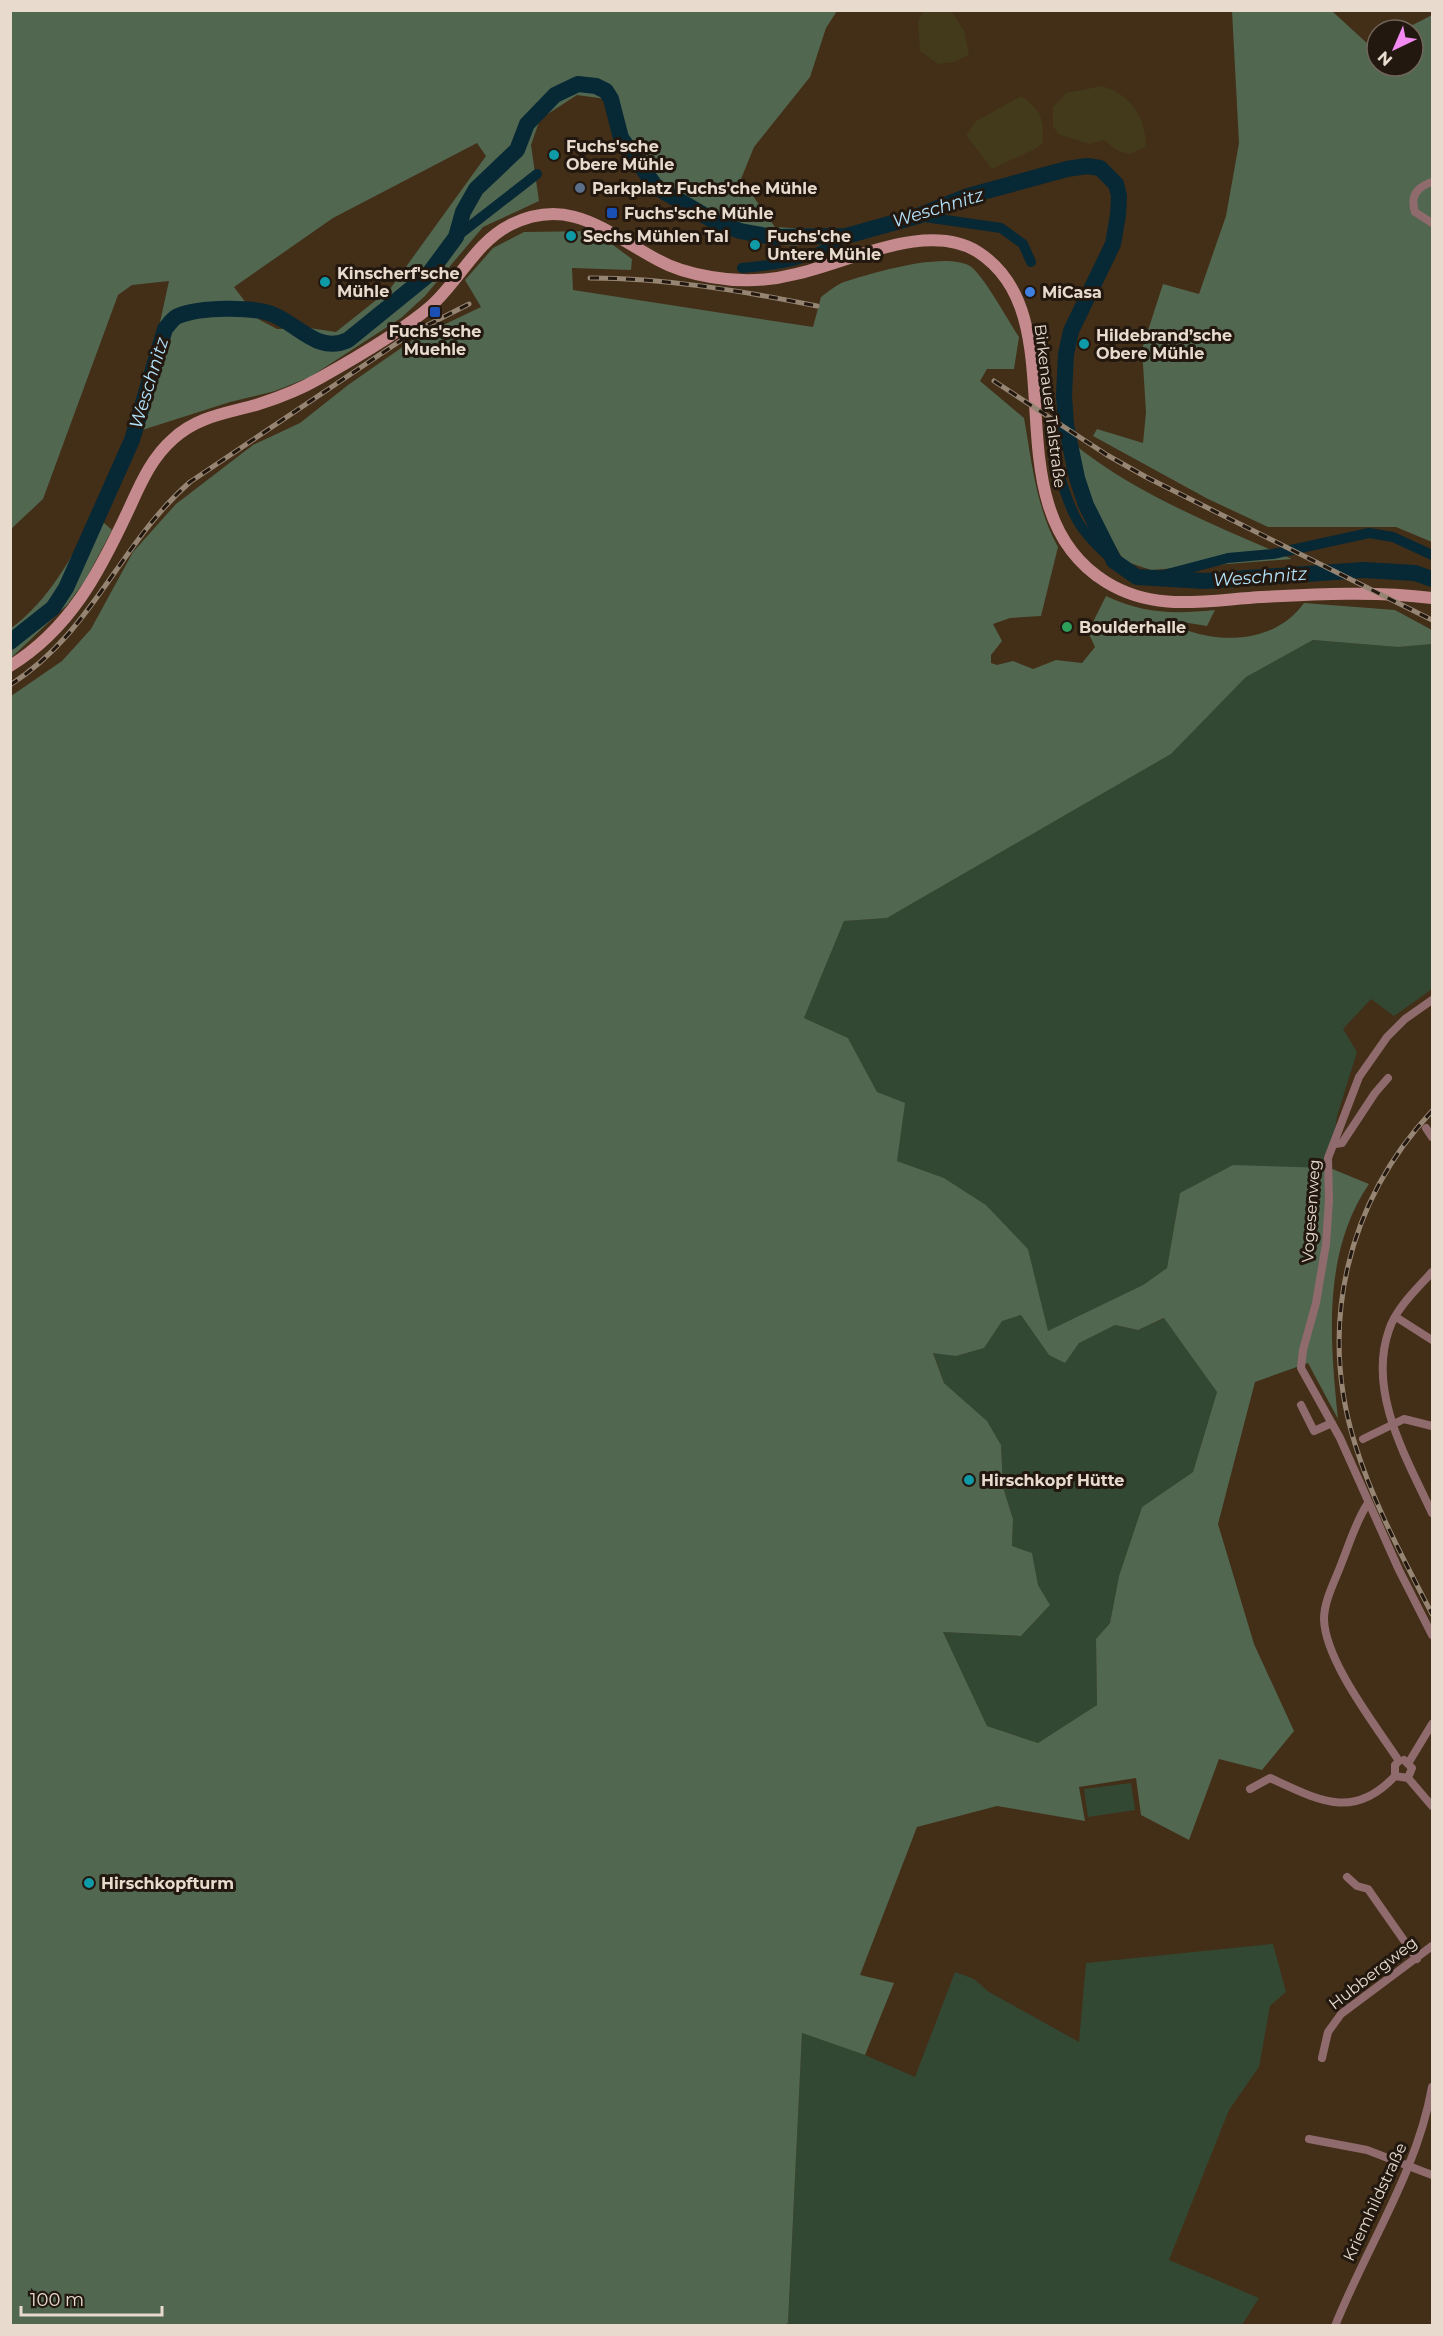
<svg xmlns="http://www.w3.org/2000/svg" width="1443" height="2336" viewBox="0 0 1443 2336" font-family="Montserrat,sans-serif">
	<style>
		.green { fill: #334832 }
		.forest { fill: #516750; fill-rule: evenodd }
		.sand { fill: #423a1a }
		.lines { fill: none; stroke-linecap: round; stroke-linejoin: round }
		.canal { stroke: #072835; stroke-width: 10 }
		.river { stroke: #072835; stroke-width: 16 }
		.minor { stroke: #906b6d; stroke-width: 8 }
		.secondary { stroke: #c48a8d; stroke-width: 12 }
		.rail-casing { stroke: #968573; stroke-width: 5 }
		.rail { stroke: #22180f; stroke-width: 3; stroke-dasharray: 9; stroke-linecap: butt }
		.culture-dot { fill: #0f9aa8; stroke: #22180f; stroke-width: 2 }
		.service-dot { fill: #5c6f8a; stroke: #22180f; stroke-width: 2 }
		.transit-dot { fill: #1a4fb4; stroke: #22180f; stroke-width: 2 }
		.shop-dot { fill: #3f7fe0; stroke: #22180f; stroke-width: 2 }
		.leisure-dot { fill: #2e9e5b; stroke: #22180f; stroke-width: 2 }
		.labels { text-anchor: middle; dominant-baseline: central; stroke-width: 6; stroke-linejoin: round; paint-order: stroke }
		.poi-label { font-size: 16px; font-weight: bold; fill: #e8dbce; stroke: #22180f; text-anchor: start }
		.street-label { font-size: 16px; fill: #e8dbce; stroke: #22180f }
		.water-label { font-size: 18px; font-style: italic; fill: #b3e3fc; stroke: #22180f }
	</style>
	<rect width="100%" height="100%" fill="#432e18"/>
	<path class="green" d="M1313 640 1398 647 1432 644V989L1394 1016 1371 999 1343 1029 1357 1052 1337 1116 1330 1168 1180 1193 1167 1268 1143 1285 1048 1332 1028 1249 986 1205 944 1178 897 1161 877 1092 848 1038 804 1018 844 921 887 918 1171 754 1246 677Z
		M1022 1315 1049 1355 1115 1325 1138 1330 1165 1318 1217 1392 1193 1472 1142 1507 1119 1576 1110 1623 1096 1639 1097 1705 1038 1743 987 1726 943 1632 1021 1636 1050 1605 1038 1585 1032 1554 1012 1546 1013 1519 1003 1487 1001 1445 987 1421 944 1383 933 1352 956 1356 984 1348 1002 1320Z
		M1131 1783 1135 1810 1088 1817 1084 1789Z
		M1273 1944 1286 1992 1270 2006 1259 2067 1229 2110 1169 2260 1259 2298 1242 2325 782 2326 788 2323 802 2033 865 2055 915 2077 955 1972 974 1979 989 1992 1079 2042 1086 1963Z"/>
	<path class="forest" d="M11 10 837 11 826 28 810 77 754 147 741 179 775 227 842 231C831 235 819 242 808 244 765 252 688 221 658 190 634 165 620 129 606 99L577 95 540 119 531 145 539 201 483 227 425 296 401 318 310 377 275 391 230 402 136 432 169 281 132 285 118 295 43 499 11 529ZM477 143 486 156 390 289 336 332 309 328 277 329 258 319 234 287 333 218Z
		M1232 11H1332L1370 46 1377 43V66H1413V30H1403L1432 15V542L1396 527H1268L1208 499 1093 436 1097 429 1143 443 1146 412 1142 349 1163 284 1199 294 1226 216 1239 143Z
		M594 231 632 259 631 270 572 268 573 290 813 327 821 297C828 292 836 285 844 282 871 273 945 251 970 266 982 273 1009 322 1019 337L1014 369H987L980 381 1024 418C1032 463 1036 507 1058 547L1041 616 1010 618 993 624 1002 641 991 655V663L997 665 1013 661 1033 669 1056 660 1082 663 1095 647 1088 632 1106 596C1145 614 1173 614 1215 610L1207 626 1182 622 1181 628C1223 645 1276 642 1304 603L1395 610 1432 630V644L1398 647 1313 640 1246 677 1171 754 887 918 844 921 804 1018 848 1038 877 1092 905 1103 897 1161 944 1178 986 1205 1028 1249 1048 1331 1143 1285 1167 1268 1180 1193 1233 1165 1330 1168 1369 1184C1322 1253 1330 1340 1338 1419L1308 1363 1255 1382 1218 1524 1254 1644 1294 1731 1262 1770 1219 1759 1189 1840 1141 1815 1136 1778 1079 1787 1085 1821 997 1806 917 1827 860 1975 894 1983 865 2055 802 2033 788 2323 782 2326H11V696L62 661 91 629 133 552 176 504 253 445 300 423 348 385 414 339 481 307 465 280 493 248 524 232ZM1021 1315 1049 1355 1065 1363 1079 1343 1115 1325 1138 1330 1164 1318 1217 1392 1193 1472 1142 1507 1119 1576 1110 1623 1096 1639 1097 1705 1038 1743 987 1726 943 1632 1021 1636 1050 1605 1038 1585 1032 1553 1012 1546 1013 1519 1003 1487 1001 1445 987 1421 944 1383 933 1353 956 1356 984 1348 1002 1321Z
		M1075 445C1139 496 1217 526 1292 559L1151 570 1124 561 1091 504Z
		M95 515 112 530 86 579 68 604 11 658 10 629C50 600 71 557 95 515Z"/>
	<path class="sand" d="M923 11H951L964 30 969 55 954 62 938 64 920 51 918 22Z
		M1102 86C1131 95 1146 117 1146 147L1130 154 1118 151 1104 140 1089 144 1058 134 1053 126V107L1066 93Z
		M1021 96C1041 109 1044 120 1043 142L1037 148 992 169 966 135 976 121Z"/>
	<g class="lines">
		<path class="canal" d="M918 216 1001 228 1023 244 1031 262
			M456 237 537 174
			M742 268C784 264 811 261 846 236
			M1057 466C1070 512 1077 530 1114 561
			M1156 577 1228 558 1273 554 1369 533 1393 537 1432 555"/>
		<path class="river" d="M10 642 53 608 66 588 132 440 165 329C169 324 173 318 178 316 200 307 253 306 274 315 300 326 319 354 348 340L428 275 456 237 463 212 476 189 517 150 527 124 555 95 578 84 596 86 606 91 611 99 621 138 656 187 714 221 740 231 772 237 846 236 918 216 968 196 1067 169 1087 166 1100 168 1116 184 1119 196 1118 215 1113 244 1071 331 1066 354 1064 395 1066 425 1077 478 1086 505 1114 561 1137 577 1205 581 1364 570 1415 573 1432 579"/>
		<path class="minor" d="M1432 182C1417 187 1410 196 1415 212L1432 223
			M1432 1000 1405 1019 1387 1037 1359 1077 1328 1158 1329 1200 1326 1244 1316 1303 1303 1350 1301 1368 1340 1438 1399 1570 1432 1635
			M1426 1128 1432 1137
			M1335 1144 1342 1143 1375 1093 1388 1078
			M1432 1272C1417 1289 1396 1308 1389 1330 1367 1392 1407 1459 1432 1513
			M1396 1317 1432 1340
			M1301 1405 1314 1431 1332 1423
			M1363 1439 1404 1419 1432 1426
			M1368 1503C1356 1521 1350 1542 1342 1562 1336 1579 1324 1600 1324 1619 1325 1661 1376 1726 1399 1761
			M1404 1760 1412 1768 1408 1778
			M1399 1761 1395 1765V1776L1408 1778
			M1409 1762 1432 1724
			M1408 1778 1432 1806
			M1250 1789 1270 1778C1318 1800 1353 1821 1395 1776
			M1347 1877 1357 1886 1368 1889 1417 1959
			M1322 2058 1328 2032 1341 2014 1432 1946
			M1309 2139 1367 2150 1432 2175
			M1335 2326C1367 2246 1417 2172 1432 2087"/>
		<path class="secondary" d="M10 666C70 629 99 573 128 511 140 485 151 458 173 439 197 416 229 413 259 404 281 397 301 389 320 378 354 359 402 331 431 306 459 281 476 242 510 225 570 195 607 233 658 260 674 269 693 274 711 277 739 282 769 281 796 274 850 262 928 220 978 252 1082 319 985 507 1106 582 1156 613 1207 600 1262 597 1318 594 1377 591 1432 598"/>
		<g class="rail-casing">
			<path id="rail" d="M590 278C666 278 743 291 817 306
				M994 381 1107 455 1146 477 1432 620
				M10 685C93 632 119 544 190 482L412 333 469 304
				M1432 1111C1347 1202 1318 1325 1355 1444 1373 1503 1404 1560 1432 1614"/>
		</g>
		<use href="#rail" class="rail"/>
	</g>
	<g class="culture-dot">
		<circle cx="554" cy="155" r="6"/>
		<circle cx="571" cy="236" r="6"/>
		<circle cx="755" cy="245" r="6"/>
		<circle cx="325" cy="282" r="6"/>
		<circle cx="1084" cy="344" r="6"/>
		<circle cx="969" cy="1480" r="6"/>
		<circle cx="89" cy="1883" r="6"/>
	</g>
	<circle class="service-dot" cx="580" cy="188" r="6"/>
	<g class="transit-dot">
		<rect x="606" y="207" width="12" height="12" rx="3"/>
		<rect x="429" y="306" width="12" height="12" rx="3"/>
	</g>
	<circle class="shop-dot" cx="1030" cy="292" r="6"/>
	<circle class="leisure-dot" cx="1067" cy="627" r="6"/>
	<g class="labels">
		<g class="poi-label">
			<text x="566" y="146">Fuchs'sche<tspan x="566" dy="18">Obere Mühle</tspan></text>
			<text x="592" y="188">Parkplatz Fuchs'che Mühle</text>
			<text x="624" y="213">Fuchs'sche Mühle</text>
			<text x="583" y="236">Sechs Mühlen Tal</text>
			<text x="767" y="236">Fuchs'che<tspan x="767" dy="18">Untere Mühle</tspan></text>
			<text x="337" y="273">Kinscherf'sche<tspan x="337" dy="18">Mühle</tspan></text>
			<text x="1042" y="292">MiCasa</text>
			<text x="435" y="331" text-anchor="middle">Fuchs'sche<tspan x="435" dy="18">Muehle</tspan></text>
			<text x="1096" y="335">Hildebrand’sche<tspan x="1096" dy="18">Obere Mühle</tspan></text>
			<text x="1079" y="627">Boulderhalle</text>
			<text x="981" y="1480">Hirschkopf Hütte</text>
			<text x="101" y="1883">Hirschkopfturm</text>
		</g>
		<g class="street-label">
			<text transform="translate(1050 406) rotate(83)">Birkenauer Talstraße</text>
			<text transform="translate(1311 1211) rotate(-86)">Vogesenweg</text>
			<text transform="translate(1373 1973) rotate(-38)">Hubbergweg</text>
			<text transform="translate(1375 2202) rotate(-65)">Kriemhildstraße</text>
		</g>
		<g class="water-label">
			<text transform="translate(938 208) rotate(-17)">Weschnitz</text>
			<text transform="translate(149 383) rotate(-73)">Weschnitz</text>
			<text transform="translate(1260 577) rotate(-4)">Weschnitz</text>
		</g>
	</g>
	<rect width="1443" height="2336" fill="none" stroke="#e8dbce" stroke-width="24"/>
	<g transform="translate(1395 48) rotate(224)"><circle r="28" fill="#22180f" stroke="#71665b" stroke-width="1.5"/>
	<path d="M0-4.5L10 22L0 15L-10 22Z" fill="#f28af2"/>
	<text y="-9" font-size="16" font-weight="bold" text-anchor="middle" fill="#e8dbce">N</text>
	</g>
	<path d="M21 2306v9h141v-9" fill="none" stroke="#e8dbce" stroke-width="3"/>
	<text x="30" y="2306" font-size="18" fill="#e8dbce" stroke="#22180f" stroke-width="4.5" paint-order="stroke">100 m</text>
</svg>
